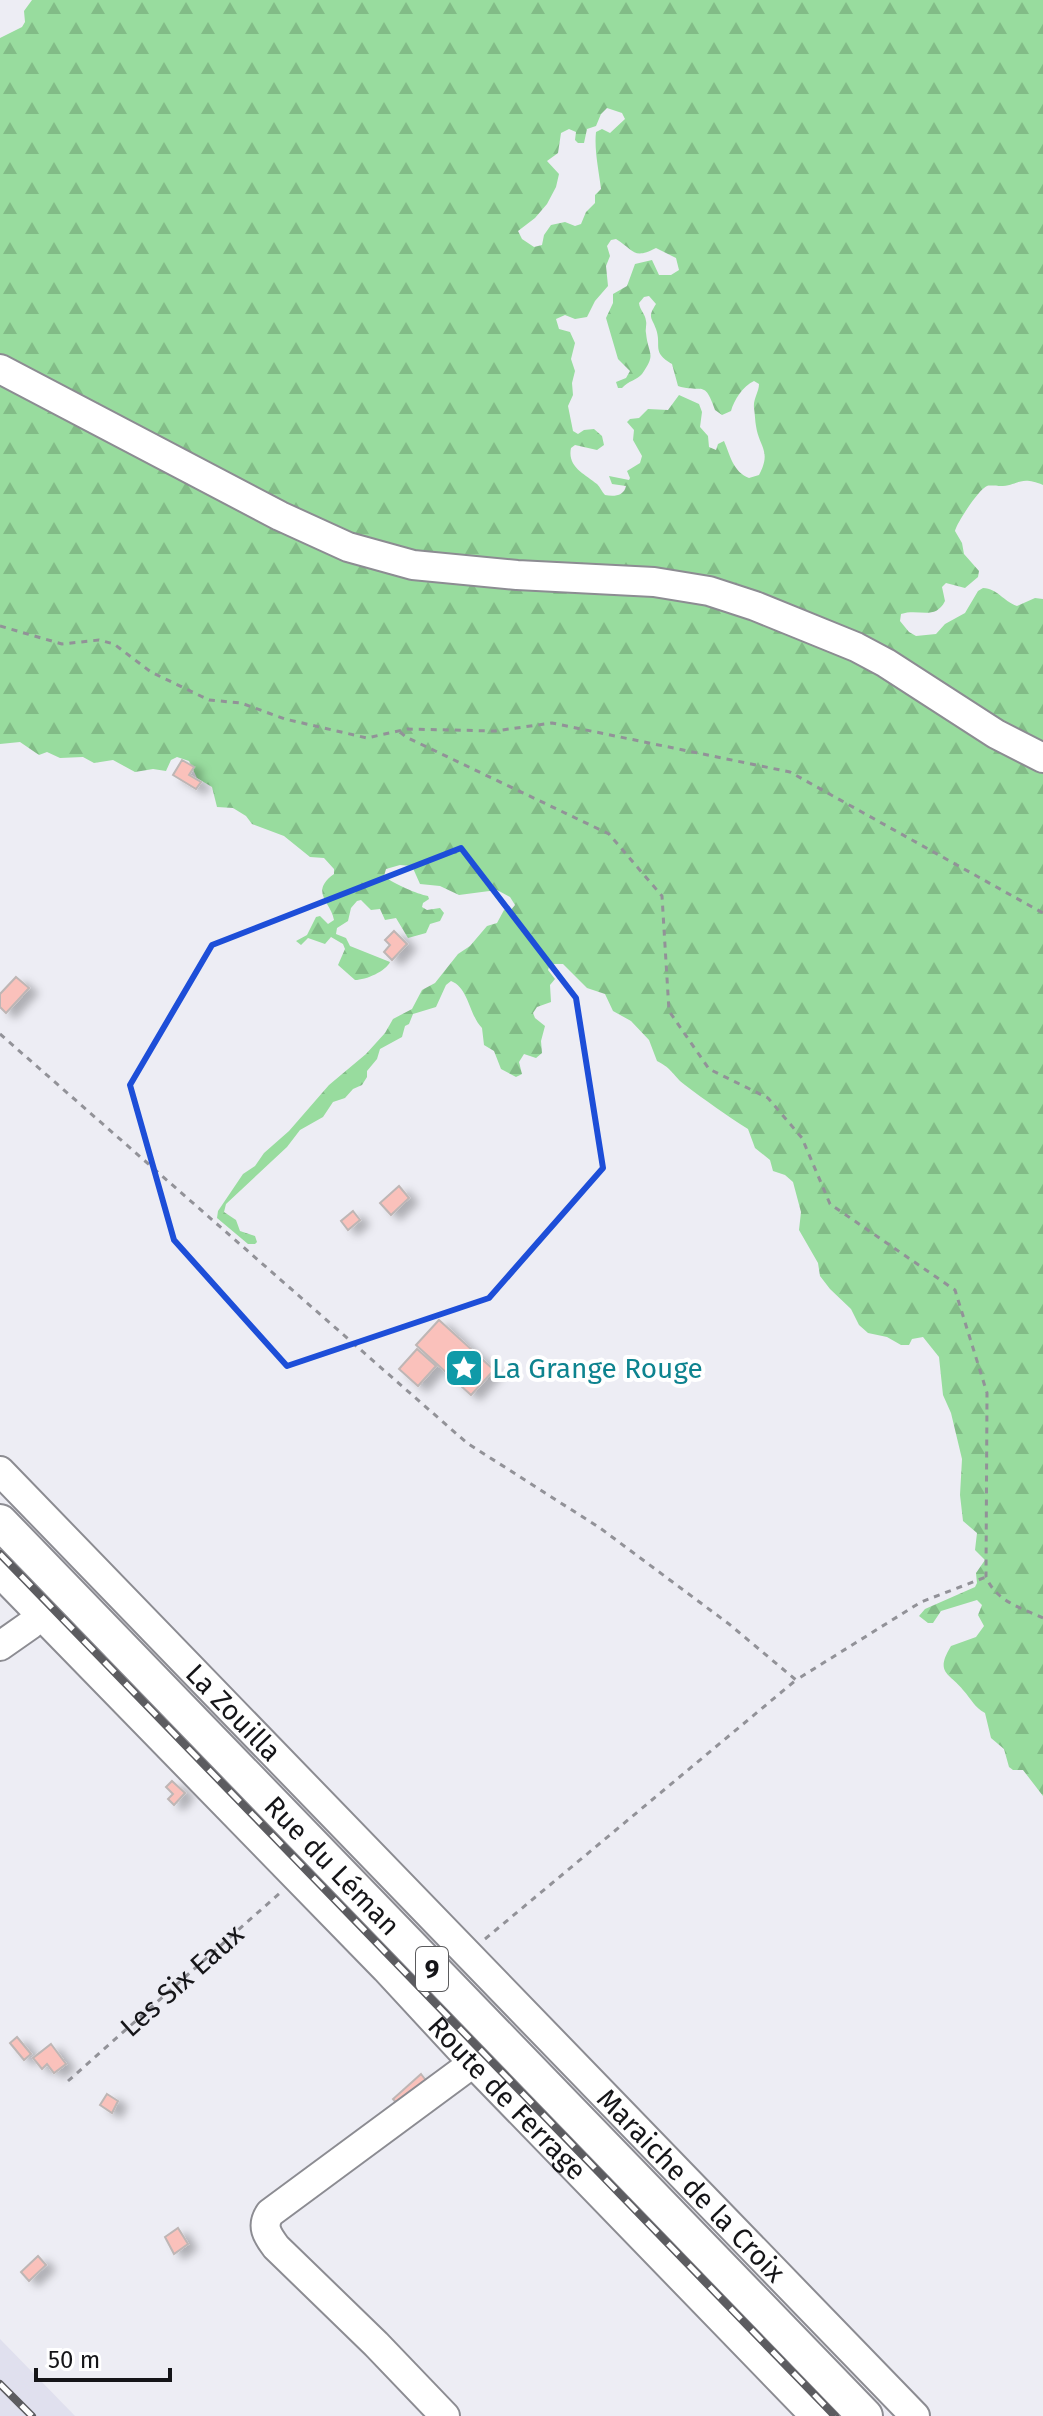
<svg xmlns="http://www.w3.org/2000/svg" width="1043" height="2416" viewBox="0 0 1043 2416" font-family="'Fira Sans',sans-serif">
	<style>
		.built { fill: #e0e0ee }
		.forest { fill: url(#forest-firs); fill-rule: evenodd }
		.building { fill: #fac1bb; stroke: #beb6b5; stroke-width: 2; filter: url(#shadow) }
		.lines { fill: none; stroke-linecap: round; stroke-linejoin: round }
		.minor-casing { stroke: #8c8c92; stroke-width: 32 }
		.major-casing { stroke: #8c8c92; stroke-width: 38 }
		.path { stroke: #929298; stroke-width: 3; stroke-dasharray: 6 6; stroke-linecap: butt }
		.minor { stroke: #fff; stroke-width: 28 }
		.major { stroke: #fff; stroke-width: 34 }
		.rail-casing { stroke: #5c5c60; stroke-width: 8 }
		.rail { stroke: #fff; stroke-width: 5; stroke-dasharray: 15; stroke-linecap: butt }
		.marked { fill: none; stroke: #1d4ed8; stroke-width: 6; stroke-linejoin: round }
		.labels { text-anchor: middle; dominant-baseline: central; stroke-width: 8; stroke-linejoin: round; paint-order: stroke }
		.shield { fill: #fff; stroke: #5b5b5d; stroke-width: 2 }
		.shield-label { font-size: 26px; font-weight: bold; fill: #151518 }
		.culture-label { font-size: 28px; fill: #0d838f; stroke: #fff; text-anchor: start }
		.street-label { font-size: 28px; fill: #151518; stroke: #fff }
	</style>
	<defs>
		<pattern id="forest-firs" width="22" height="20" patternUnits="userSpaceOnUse" patternTransform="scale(2)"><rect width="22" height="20" fill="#98dc9e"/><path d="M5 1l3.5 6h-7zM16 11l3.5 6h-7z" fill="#82bc87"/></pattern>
		<filter id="shadow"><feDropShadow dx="9" dy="5" stdDeviation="4" flood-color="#0004"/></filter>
	</defs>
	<rect width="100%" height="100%" fill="#ededf4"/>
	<path class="built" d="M0 2339 75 2416H0Z"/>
	<path class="forest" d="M32 0H1043V485C1019 475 1019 486 1000 486 998 486 989 485 987 486 980 488 957 522 955 531L962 543 964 554 979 571 978 577 965 588 946 583 942 587 945 601C935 621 919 608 901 614L900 621 909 632 916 636 936 634 945 624 965 613 978 591 983 588C998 589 1003 601 1017 606L1035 598 1043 599V1796L1023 1770H1013L1009 1767 1004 1749 991 1738 985 1713C974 1707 972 1700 963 1690 950 1673 934 1674 951 1646L976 1637 984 1626 978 1615 982 1605 977 1600 941 1611 933 1623H928L919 1616 925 1609 975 1587 977 1583 976 1573 985 1560 975 1550 977 1533 963 1521 960 1495 962 1459 951 1413 943 1395 939 1357 923 1337 912 1339 909 1345H901L887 1337 868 1333 859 1325 851 1309 830 1289 820 1276 818 1263 799 1230 801 1212 793 1182 785 1175 773 1171 770 1160 755 1148 748 1129C727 1116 705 1100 685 1085 673 1076 673 1069 657 1061L649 1040 631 1021 613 1011 605 994 587 988 563 964H550L548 970 555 979 550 985 551 1002 537 1007 533 1013 535 1018 545 1026 541 1041 542 1053 536 1058 524 1054 519 1062 522 1074 516 1077 501 1069 494 1051 484 1045 482 1028C469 1015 469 988 451 981L446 985 436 1007 413 1014 409 1024 405 1026 402 1037 380 1049 377 1059 367 1071V1077L362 1085 353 1089 345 1098 333 1102 323 1117 300 1130 287 1147 226 1204 224 1212 236 1220 240 1231 255 1236 257 1242 255 1244H248L217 1218 218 1211 243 1174 255 1166 264 1153 289 1131 329 1085 366 1054 385 1033 393 1019 412 1009 422 990 435 983 458 954 470 946 487 926 497 923 504 910 510 911 515 905 510 897 497 890 459 895 440 886 420 884 412 866 400 865 386 869 384 876C394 884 417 894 428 896L429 899 423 903 422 907 427 910 440 908 444 913 440 921 430 924 426 933 408 938 396 918 385 920 380 909 371 910 361 900 357 901 351 908 348 921 337 928 336 934 346 938 350 946 390 962C386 971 366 980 355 980L338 965 345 949 343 944 331 937 325 944 308 938 301 945 296 941 307 935 316 917 320 916 328 924 334 920C331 902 309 892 334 874V869L324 858 310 857 284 836 252 824 246 816 233 808 217 807 212 787 197 778 189 761 177 757 171 760 166 771 153 769 135 772 113 760 94 763 83 757 60 758 47 752 39 755 20 742 0 744V38L22 27 25 22 24 11ZM607 108 622 113 625 119 610 133 602 129 596 132C594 150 599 171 601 189L595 195V203L586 212 581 224 575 226 565 222 551 225 544 235 542 245 534 247 522 239 518 231 535 218 547 204 556 187 559 174 547 161 558 153 561 133 569 129 576 132 575 140 578 143H584L587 129 596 126 601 114ZM616 239C634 250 633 260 656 248L676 258 679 270 671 275H659L652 260 635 264 627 286 613 294V303L606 318 618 359 630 371 626 378 616 382 618 388H622C628 381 637 380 642 374 657 353 648 355 646 333 645 329 647 325 646 321 645 313 640 311 639 303L644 297 649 296 656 304C647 318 652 317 656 329 662 346 651 352 672 364L678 386C703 394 704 378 715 410L722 415 731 411C734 400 743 386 754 381L759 384C759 392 753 399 754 408 755 414 755 421 756 426 759 447 772 451 759 475L749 478C733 472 730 455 724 441L718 444 716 450 709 447 708 436 700 427 702 412 699 404 679 395 668 410 648 409 639 418 630 419 627 422 634 430 633 440 642 456 640 463 627 471 630 478 629 480 609 476 612 484 626 486C624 496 614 497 605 495 602 492 600 487 597 484 585 474 567 467 571 448L575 445 597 450 604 445 602 436 594 429 584 430 578 434 573 431 568 406 573 395 572 383 575 371 571 359 575 343 570 332 559 329 556 319 565 315 575 319 587 317 595 301 608 286 606 266 610 256 607 246 611 240Z"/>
	<path class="building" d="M182 760 194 767 189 775 201 782 196 789 173 775Z
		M394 931 407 944 392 960 384 952 390 945 385 940Z
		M16 977 29 988 6 1013 0 1007V994Z
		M399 1186 409 1198 391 1215 380 1203Z
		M353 1211 360 1220 348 1230 341 1221Z
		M439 1320 494 1370 471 1395 416 1345Z
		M417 1349 436 1366 418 1386 399 1369Z
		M172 1781 185 1793 174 1805 168 1799 173 1794 166 1787Z
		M17 2037 31 2054 24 2060 10 2043Z
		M51 2044 66 2064 54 2073 47 2064 42 2069 33 2058Z
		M421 2074 428 2083 399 2106 393 2099Z
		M107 2094 118 2101 112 2113 100 2105Z
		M178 2228 188 2244 174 2254 165 2237Z
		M38 2256 46 2265 29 2281 21 2272Z"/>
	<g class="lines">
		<g class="minor-casing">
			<g id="minor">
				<path d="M0 369 280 516 348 547 413 565 517 575 654 582 709 591 755 606 856 647 886 663 996 734 1043 758"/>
				<path id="s2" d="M0 1471 915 2416"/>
				<path id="s3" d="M0 1573 386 1969 473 2063 815 2416"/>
				<path d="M0 1646 30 1625 40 1614"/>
				<path d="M445 2416 376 2344 276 2247C267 2235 261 2226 270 2213L473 2063"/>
			</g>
		</g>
		<g class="major-casing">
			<g id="major">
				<path id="s4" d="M0 1522 865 2416"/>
			</g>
		</g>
		<g class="path">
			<path d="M0 626 62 644 99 640 114 644 151 672 209 700 241 703 285 719 367 738 407 729 495 731 552 723 790 772 1043 913"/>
			<path d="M400 732 406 737 609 834 662 896 669 1011 709 1069 768 1098 802 1138 830 1204 955 1290 987 1393 986 1577C996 1601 1021 1608 1043 1618"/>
			<path d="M0 1034 467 1443 600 1528 729 1624 796 1680 921 1602 986 1577"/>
			<path d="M485 1939 796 1680"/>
			<path id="s1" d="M68 2081 281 1892"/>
		</g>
		<use href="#minor" class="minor"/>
		<use href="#major" class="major"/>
		<g class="rail-casing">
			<path id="rail" d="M0 1554 835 2416
				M0 2384 32 2416"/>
		</g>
		<use href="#rail" class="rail"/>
	</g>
	<path class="marked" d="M461 848 576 998 603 1168 489 1298 287 1366 174 1240 130 1085 212 945Z"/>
	<defs>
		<g id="sight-square" transform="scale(2)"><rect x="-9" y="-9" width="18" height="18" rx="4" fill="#0f9aa8" stroke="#fff"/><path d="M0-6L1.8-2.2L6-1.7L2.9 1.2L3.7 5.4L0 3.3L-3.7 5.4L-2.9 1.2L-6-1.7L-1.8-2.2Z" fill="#fff"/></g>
	</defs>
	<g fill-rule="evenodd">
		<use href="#sight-square" x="464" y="1368"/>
	</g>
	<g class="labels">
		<rect class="shield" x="416" y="1947" width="32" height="44" rx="6"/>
		<g class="shield-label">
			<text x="432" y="1969">9</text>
		</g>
		<g class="culture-label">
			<text x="492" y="1368">La Grange Rouge</text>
		</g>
		<g class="street-label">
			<text stroke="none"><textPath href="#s2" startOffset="336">La Zouilla</textPath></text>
			<text stroke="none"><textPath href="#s4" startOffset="478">Rue du Léman</textPath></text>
			<text stroke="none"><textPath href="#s1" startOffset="152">Les Six Eaux</textPath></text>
			<text stroke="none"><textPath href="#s3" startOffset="730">Route de Ferrage</textPath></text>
			<text stroke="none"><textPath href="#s2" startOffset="994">Maraiche de la Croix</textPath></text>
		</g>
	</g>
	<path d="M36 2368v12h134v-12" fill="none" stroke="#151518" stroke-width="4"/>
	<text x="48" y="2368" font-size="24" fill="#151518" stroke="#ffffff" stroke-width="6" paint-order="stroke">50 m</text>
</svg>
